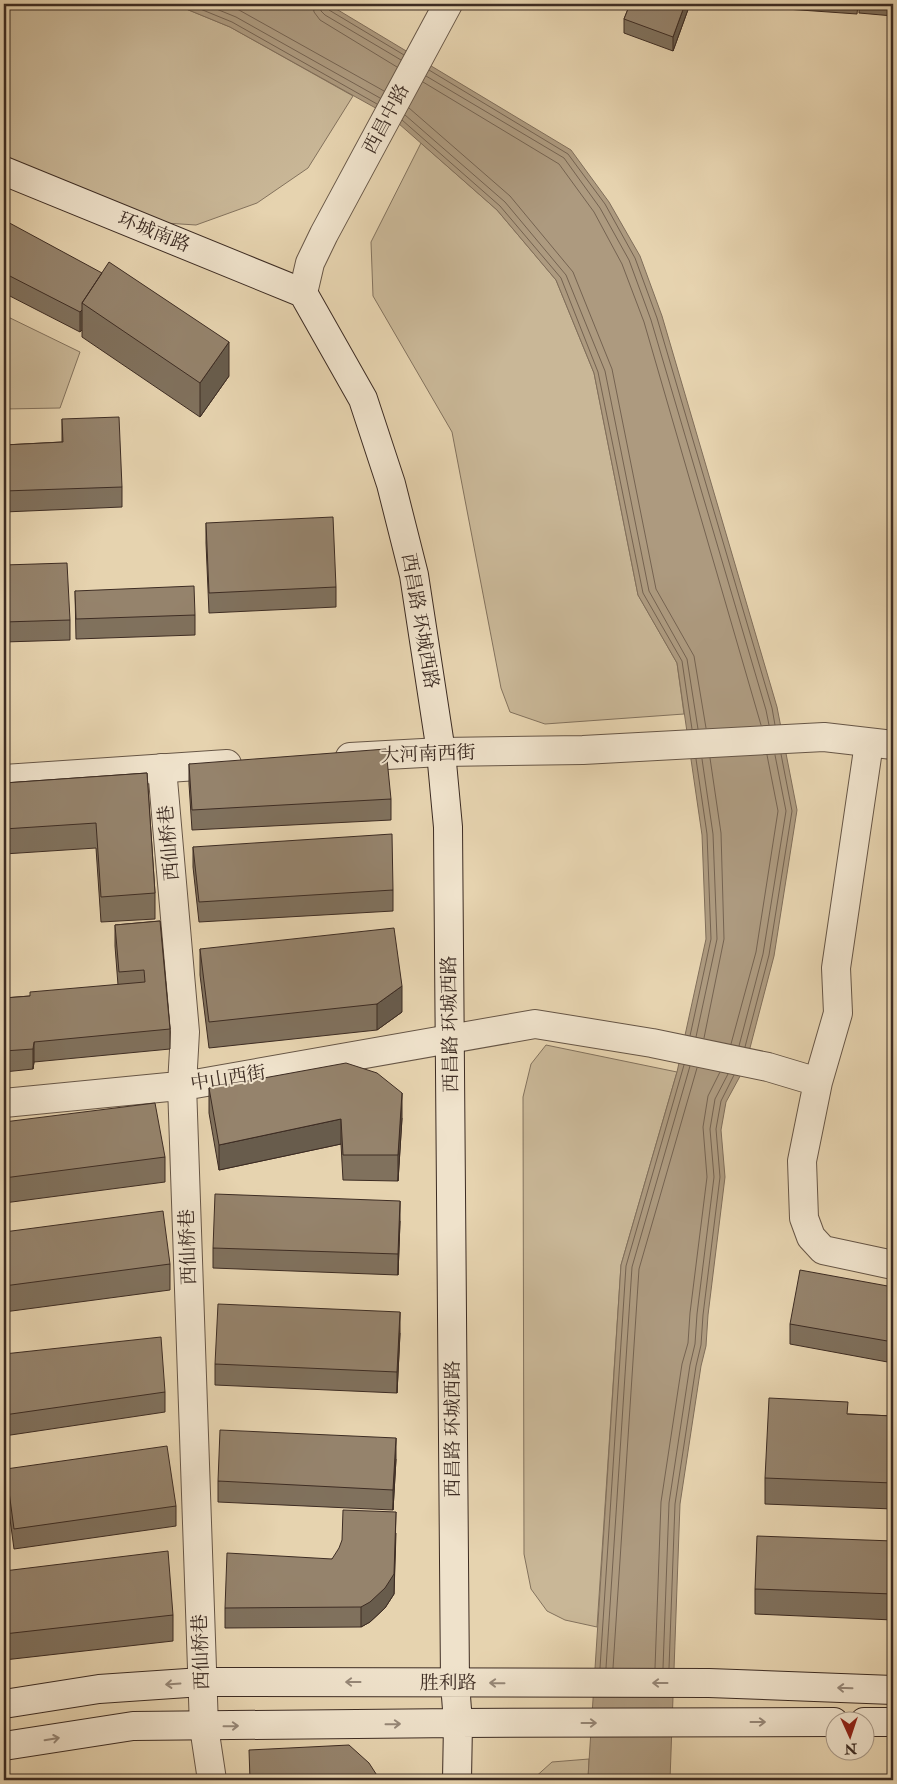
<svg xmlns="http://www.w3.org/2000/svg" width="897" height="1784" viewBox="0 0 897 1784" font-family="'IM FELL Double Pica','Noto Serif SC',serif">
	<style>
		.green { fill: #c9b797; stroke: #83725d }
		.water { fill: #ad9a7f; stroke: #806e5a }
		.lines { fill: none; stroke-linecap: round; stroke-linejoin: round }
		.shore { stroke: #756351; stroke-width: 1 }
		.minor-casing { stroke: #675646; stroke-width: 30 }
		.tertiary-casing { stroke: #675646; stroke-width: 30 }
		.secondary-casing { stroke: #3d2c23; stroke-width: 30 }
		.minor { stroke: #efe2cb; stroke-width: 28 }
		.tertiary { stroke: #efe2cb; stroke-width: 28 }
		.secondary { stroke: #efe2cb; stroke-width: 28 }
		.wall { fill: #80715d; stroke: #3d2c23 }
		.shaded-wall { fill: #685c4c; stroke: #3d2c23 }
		.building { fill: #95836c; stroke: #3d2c23 }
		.oneway { stroke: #968777 }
		.labels { text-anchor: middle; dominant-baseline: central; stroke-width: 4; stroke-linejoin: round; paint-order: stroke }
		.street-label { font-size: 19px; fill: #3d2c23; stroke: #efe2cb }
	</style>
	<rect width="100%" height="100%" fill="#e6d3af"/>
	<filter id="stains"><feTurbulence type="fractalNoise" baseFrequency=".004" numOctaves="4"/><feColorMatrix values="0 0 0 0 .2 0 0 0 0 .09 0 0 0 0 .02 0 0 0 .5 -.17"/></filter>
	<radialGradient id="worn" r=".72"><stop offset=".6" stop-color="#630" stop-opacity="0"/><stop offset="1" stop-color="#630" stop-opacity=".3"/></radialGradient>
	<path class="green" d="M4 4H174L230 27 353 96 308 168 257 203 196 225 165 223 4 156Z
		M421 143 497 210 556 280 594 373 638 595 677 663 684 714 545 724 510 712 501 688 452 432 373 296 371 242Z
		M4 315 80 352 60 408 4 409Z
		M546 1045 677 1072 621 1265 597 1627 565 1620 547 1611 531 1589 524 1554 523 1097 531 1064Z
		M589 1759 588 1780H532L552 1762Z"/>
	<path class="water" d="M174 4H328L571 150 609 202 640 256 662 316 777 707 797 810 774 956 745 1067 726 1102 721 1130 725 1177 708 1315 706 1346 701 1366 680 1504 670 1780H588V1777L621 1265 677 1072 706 939 702 835 677 663 638 595 594 373 556 280 497 210 390 116 230 27Z"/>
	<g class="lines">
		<path class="shore" d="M188 4 232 22 377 104
			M204 4 236 17 380 98
			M224 4 239 10 384 91
			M313 4 314 12 320 20 397 67
			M320 4 321 11 325 15 401 60
			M326 4 329 10 404 55
			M429 70 568 154 605 204 635 258 657 318 772 708 775 725
			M426 76 564 158 600 208 629 260 651 320 766 710 769 725
			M423 82 559 164 594 212 622 264 644 322 761 725
			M409 108 510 196 573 272 612 369 656 589 694 656 706 728
			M405 115 505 202 566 275 605 371 649 591 687 659 698 729
			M402 120 500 206 561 278 598 372 643 593 682 661 692 729
			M690 1036 711 939 707 834 696 759
			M696 1037 717 939 713 834 702 759
			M704 1038 724 939 721 833 710 758
			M731 1044 756 952 778 811 767 755
			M739 1046 763 954 786 811 775 755
			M745 1047 769 955 792 811 781 754
			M600 1668 626 1266 684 1065
			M606 1668 632 1267 690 1066
			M613 1668 639 1269 697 1068
			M655 1668 661 1502 682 1364 688 1343 690 1313 707 1177 703 1127 708 1096 720 1072
			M663 1668 669 1503 690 1365 695 1344 697 1314 714 1177 710 1129 715 1099 728 1074
			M669 1668 675 1504 696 1366 701 1345 703 1315 720 1177 716 1129 721 1101 734 1075"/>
		<g class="minor-casing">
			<path id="minor" d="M869 743 836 968 838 1013 818 1082 802 1161 804 1218 811 1237 823 1250 893 1265
				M162 768 185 1032 182 1085 204 1727 212 1780
				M4 1103 189 1085 535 1024 652 1043 768 1067 818 1082"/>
		</g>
		<g class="tertiary-casing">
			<path id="tertiary" d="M303 293 310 263 324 234 448 4
				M350 757 441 752 583 750 824 737 893 745
				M4 779 227 764"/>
		</g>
		<g class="secondary-casing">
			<path id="secondary" d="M4 171 303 293 363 399 391 484 414 575 441 752 448 827 455 1683 458 1723 457 1780
				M4 1704 99 1689 202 1682 709 1683 893 1690
				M864 1722H893
				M4 1746 133 1726 458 1723 834 1722"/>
		</g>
		<use href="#minor" class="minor"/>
		<use href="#tertiary" class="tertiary"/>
		<use href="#secondary" class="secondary"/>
	</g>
	<path class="wall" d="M630 4H690L673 51 624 33V19Z
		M715 4H858L857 14Z
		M859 4H893V16L859 13Z
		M4 220 229 376 200 417 82 337V330L80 332 4 293Z
		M62 419 122 487V507L4 512V445L62 442Z
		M206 523 336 587V607L209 613 206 543Z
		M4 565 70 620V640L4 642Z
		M75 591 195 615V635L76 639Z
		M189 764 391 799V820L192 830 189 784Z
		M147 773 155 893V919L101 922 96 848 4 854V783Z
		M193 847 393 890V911L199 922 193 867Z
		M160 921 170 1029V1049L34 1062 33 1069 4 1072V998L30 996 118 985 115 946V925Z
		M200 949 402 1012 377 1030 209 1048 200 975Z
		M209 1088 402 1118 398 1181 343 1180 341 1144 219 1170 209 1113Z
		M4 1122 165 1157V1182L4 1203Z
		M400 1221 398 1275 213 1268V1248Z
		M4 1232 170 1264V1290L4 1312Z
		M893 1287V1363L790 1344V1324Z
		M400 1333 397 1393 215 1385V1364Z
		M4 1354 165 1392V1412L4 1436Z
		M848 1414 893 1416V1509L765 1504V1478Z
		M396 1459 393 1510 218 1502V1481Z
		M6 1469 176 1506V1526L14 1549 6 1489Z
		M4 1511 7 1528V1548H4Z
		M396 1533 394 1594 385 1608 370 1622 361 1627 225 1628V1608L332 1559Z
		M893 1541V1620L755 1614V1589Z
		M4 1571 173 1615V1641L4 1660Z"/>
	<path class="shaded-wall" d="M685 4H690L673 51V37Z
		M82 310V330L80 332V312Z
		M229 342V376L200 417V383Z
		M402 986V1012L377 1030V1004Z
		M34 1042V1062L33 1069V1049Z
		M402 1093V1118L398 1181V1155Z
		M341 1119V1144L219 1170V1145Z
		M400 1201V1221L398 1275V1254Z
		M400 1312V1333L397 1393V1372Z
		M396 1438V1459L393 1510V1490Z
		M396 1512 394 1594 385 1608 370 1622 361 1627V1607Z"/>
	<path class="building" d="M630 4H685L673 37 624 19Z
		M4 220 102 273 82 303V310L80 312 4 273Z
		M109 262 229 342 200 383 82 303Z
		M119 417 122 487 4 491V445L63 442 62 419Z
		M333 517 336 587 209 593 206 523Z
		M67 563 70 620 4 622V565Z
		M194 586 195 615 76 619 75 591Z
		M386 749 391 799 192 810 189 764Z
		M147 773 155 893 101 897 96 823 4 829V783Z
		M392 834 393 890 199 902 193 847Z
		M160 921 170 1029 34 1042 33 1049 4 1051V998L30 996V992L145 982 144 970 119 972 115 925Z
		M394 928 402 986 377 1004 209 1022 200 949Z
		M346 1063 377 1073 402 1093 398 1155H343L341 1119 219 1145 209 1088Z
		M155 1103 165 1157 4 1178V1122Z
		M215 1194 400 1201 398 1254 213 1248Z
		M163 1211 170 1264 4 1286V1232Z
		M800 1270 893 1287V1342L790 1324Z
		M218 1304 400 1312 397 1372 215 1364Z
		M161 1337 165 1392 4 1415V1354Z
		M769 1398 848 1402 847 1414 893 1416V1483L765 1478Z
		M220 1430 396 1438 393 1490 218 1481Z
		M167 1446 176 1506 14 1529 6 1469Z
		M343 1510 396 1512 394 1574 385 1588 370 1602 361 1607 225 1608 227 1553 332 1559 339 1548 342 1540Z
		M4 1511 7 1528H4Z
		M757 1536 893 1541V1594L755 1589Z
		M168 1551 173 1615 4 1634V1571Z
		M349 1745 369 1763 380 1780H250L249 1750Z
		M181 1776V1780H134V1779Z
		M98 1778V1780H85Z"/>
	<defs><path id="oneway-shaft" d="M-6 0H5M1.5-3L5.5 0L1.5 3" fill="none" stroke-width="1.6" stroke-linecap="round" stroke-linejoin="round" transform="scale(1.25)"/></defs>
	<g class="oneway">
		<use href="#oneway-shaft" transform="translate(353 1682) rotate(-180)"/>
		<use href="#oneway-shaft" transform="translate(497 1683) rotate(-179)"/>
		<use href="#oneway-shaft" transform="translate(660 1683) rotate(180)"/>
		<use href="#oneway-shaft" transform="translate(173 1684) rotate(176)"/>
		<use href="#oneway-shaft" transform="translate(845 1688) rotate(-178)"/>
		<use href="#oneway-shaft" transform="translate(758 1722)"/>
		<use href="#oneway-shaft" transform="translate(589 1723)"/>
		<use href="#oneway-shaft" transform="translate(393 1724) rotate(-1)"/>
		<use href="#oneway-shaft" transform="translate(231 1726) rotate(-1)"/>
		<use href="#oneway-shaft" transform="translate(52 1739) rotate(-9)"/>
	</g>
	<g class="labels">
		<g class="street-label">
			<text transform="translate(386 119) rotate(-62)">西昌中路</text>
			<text transform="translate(154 232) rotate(22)">环城南路</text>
			<text transform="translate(420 621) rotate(80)">西昌路 环城西路</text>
			<text transform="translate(428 754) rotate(-2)">大河南西街</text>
			<text transform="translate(169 843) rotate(-95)">西仙桥巷</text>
			<text transform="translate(450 1024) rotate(-91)">西昌路 环城西路</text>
			<text transform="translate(228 1078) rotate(-9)">中山西街</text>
			<text transform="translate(188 1247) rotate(-92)">西仙桥巷</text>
			<text transform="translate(453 1429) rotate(-90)">西昌路 环城西路</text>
			<text transform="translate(201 1652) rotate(-92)">西仙桥巷</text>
			<text x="448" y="1683">胜利路</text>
		</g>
	</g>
	<rect width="897" height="1784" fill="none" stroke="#e6d3af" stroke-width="20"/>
	<rect x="5" y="5" width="887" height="1774" fill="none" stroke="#3d2c23" stroke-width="2.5"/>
	<rect x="10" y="10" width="877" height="1764" fill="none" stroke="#3d2c23"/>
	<g transform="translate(850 1736) rotate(177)"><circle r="24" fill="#efe2cb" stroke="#a89988"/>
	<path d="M0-4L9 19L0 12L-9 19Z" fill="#8f2418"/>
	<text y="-8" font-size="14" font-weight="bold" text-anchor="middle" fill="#3d2c23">N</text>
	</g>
	<rect width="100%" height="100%" filter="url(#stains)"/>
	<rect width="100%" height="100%" fill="url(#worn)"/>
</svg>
